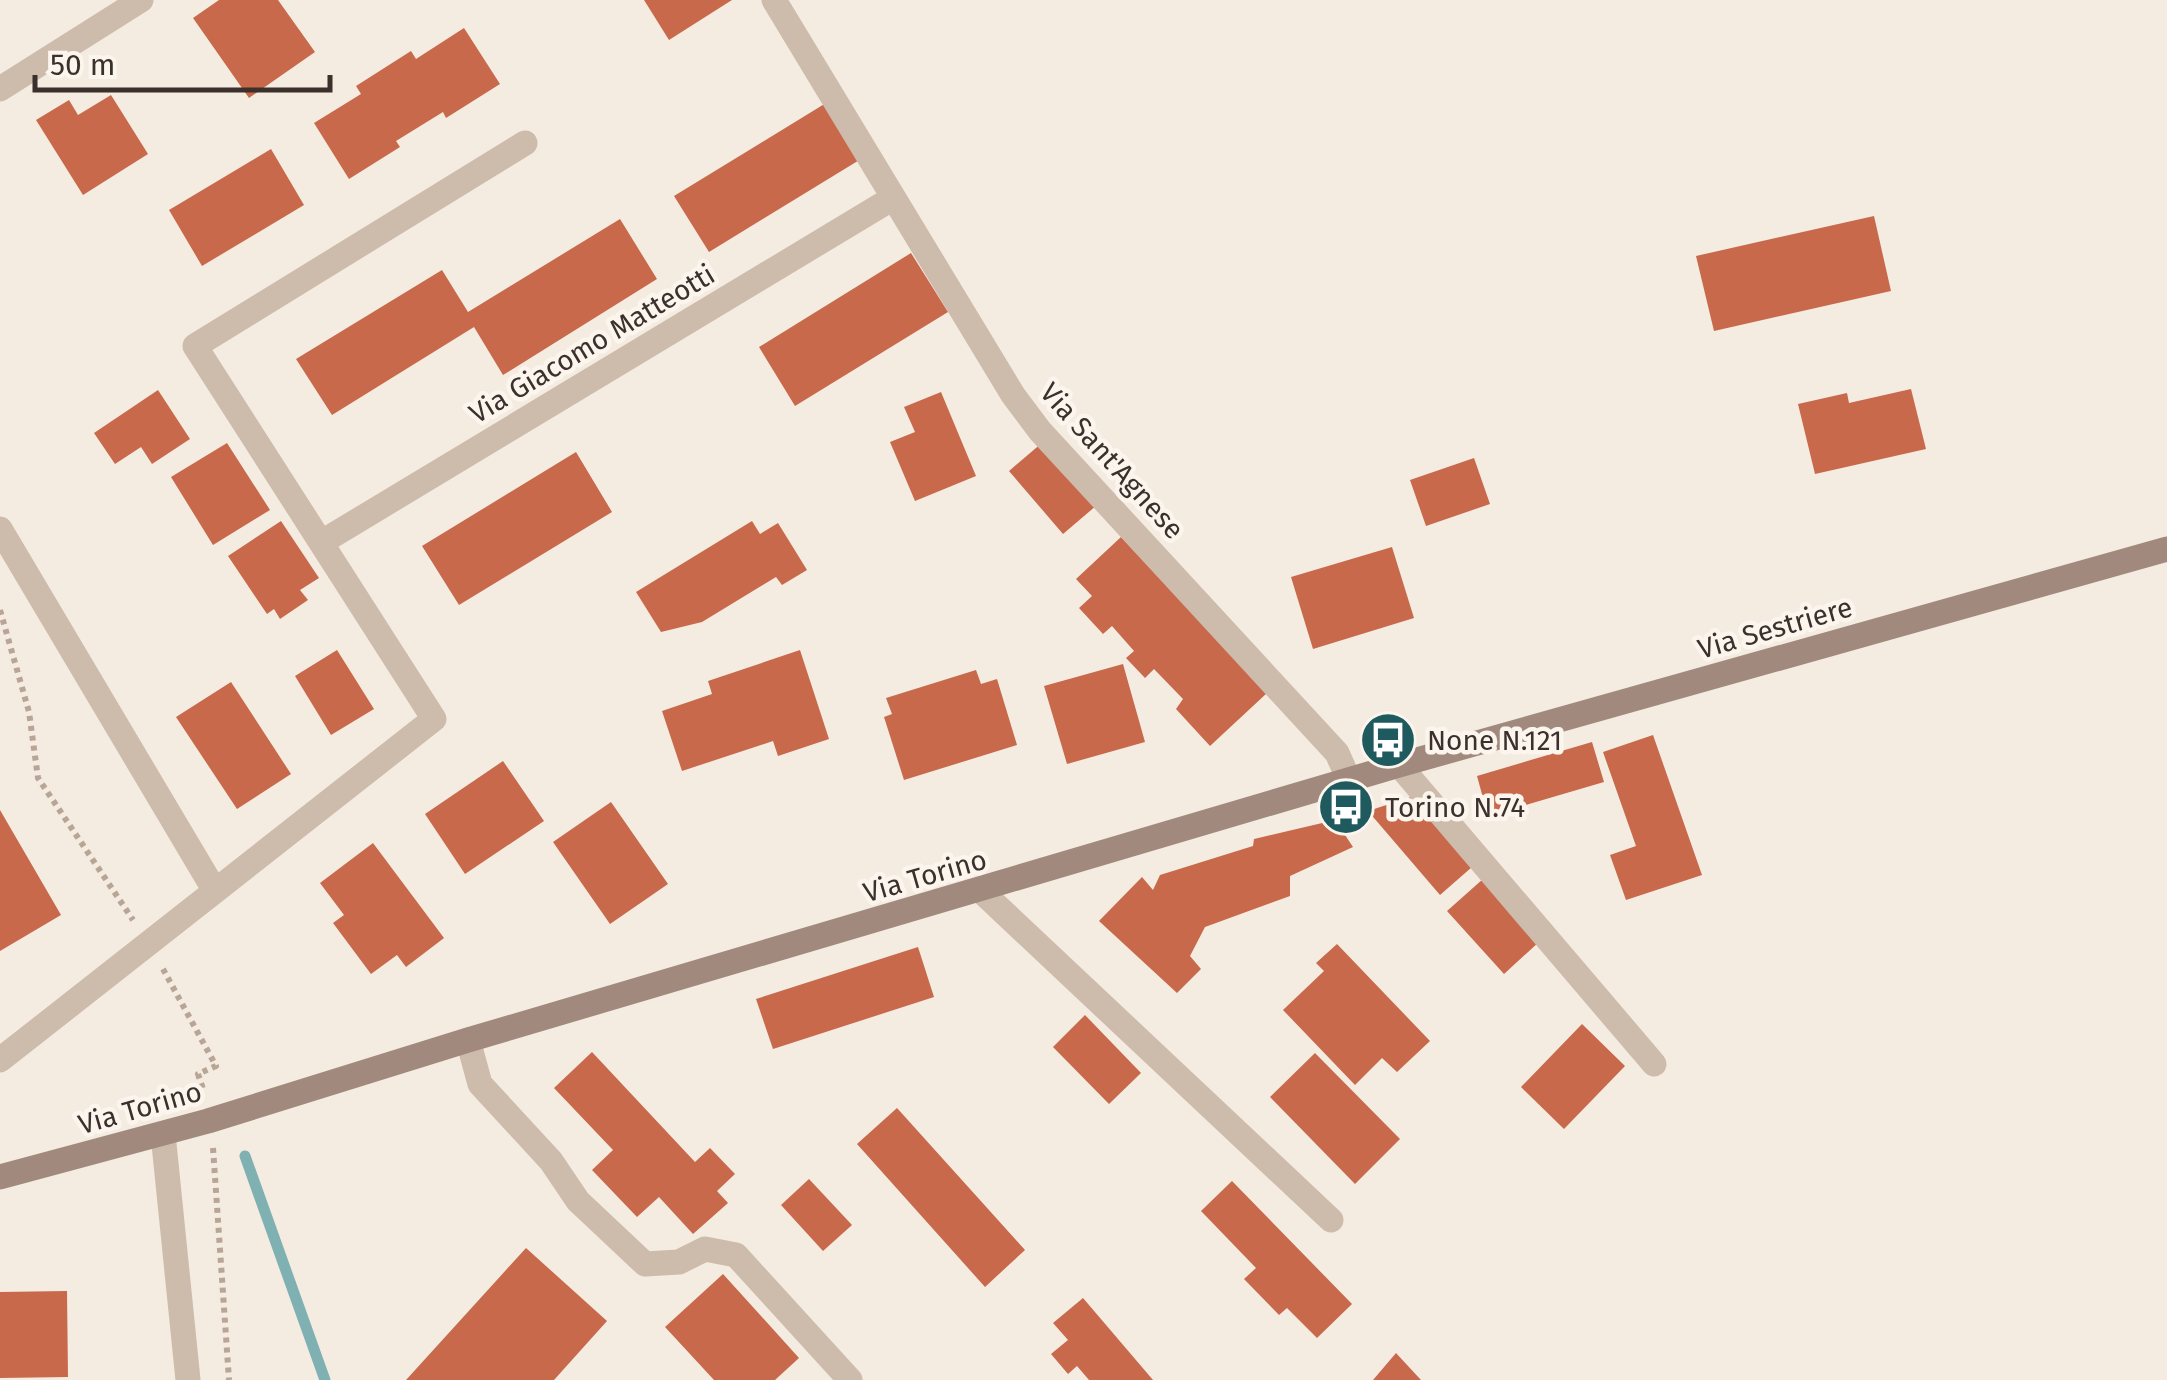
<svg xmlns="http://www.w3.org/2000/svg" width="2167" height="1380" viewBox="0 0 2167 1380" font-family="'Fira Sans',sans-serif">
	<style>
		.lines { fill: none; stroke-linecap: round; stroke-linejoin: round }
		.stream { stroke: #7fb0b2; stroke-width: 11 }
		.building { fill: #c8694b }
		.path { stroke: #b9a596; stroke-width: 6; stroke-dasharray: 5 5; stroke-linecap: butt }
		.minor { stroke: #cdbbac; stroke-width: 25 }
		.secondary { stroke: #a18a7d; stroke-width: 25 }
		.labels { text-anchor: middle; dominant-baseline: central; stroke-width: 9; stroke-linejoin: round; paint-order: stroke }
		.street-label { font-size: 28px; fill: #3b302b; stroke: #fbf5ee }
		.poi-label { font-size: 28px; fill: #3b302b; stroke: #fbf5ee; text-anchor: start }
	</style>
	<rect width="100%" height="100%" fill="#f4ebe1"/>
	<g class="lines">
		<path class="stream" d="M245 1156 325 1380"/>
	</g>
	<path class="building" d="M219 0H278L315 52 249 98 193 18Z
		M644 0H732L669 40Z
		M464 28 500 84 446 118 443 112 396 141 400 147 349 179 314 123 361 94 356 86 411 51 416 59Z
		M111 95 148 154 83 195 36 120 69 100 78 115Z
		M826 103 861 159 709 252 674 196Z
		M271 149 304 205 202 266 169 210Z
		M1874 216 1891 291 1714 331 1696 256Z
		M620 219 657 279 503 375 474 327 332 415 296 359 442 270 468 312Z
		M911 253 948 312 795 406 759 347Z
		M1911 389 1926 449 1815 474 1798 404 1847 393 1849 403Z
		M158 390 190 439 152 464 141 447 115 464 94 433Z
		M941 392 976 476 915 501 890 442 915 432 904 407Z
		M1043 442 1097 505 1063 534 1009 471Z
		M227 443 270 510 213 545 171 477Z
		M576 452 612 512 459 605 422 546Z
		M1474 458 1490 504 1426 526 1410 480Z
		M281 521 319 578 300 590 308 600 280 619 274 609 267 614 228 556Z
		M752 521 760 534 778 523 807 570 782 585 776 577 702 622 661 632 636 592Z
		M1121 537 1267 693 1210 746 1176 709 1183 699 1154 669 1145 678 1126 658 1134 651 1112 626 1103 634 1079 608 1092 596 1076 579Z
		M1392 547 1414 618 1313 649 1291 577Z
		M337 650 374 709 331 735 295 676Z
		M800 650 829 739 778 756 773 741 682 771 662 711 712 694 708 681Z
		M1123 664 1145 742 1067 764 1044 686Z
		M976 670 981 684 997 679 1017 745 904 780 884 717 892 714 886 698Z
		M231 682 291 774 237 809 176 717Z
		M1653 735 1702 875 1626 900 1610 855 1636 846 1603 752Z
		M1592 742 1604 782 1488 816 1477 776Z
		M503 761 544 821 465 874 425 814Z
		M1414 796 1472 867 1440 895 1368 811Z
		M611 802 668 884 610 924 553 842Z
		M0 810 61 915 0 951Z
		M1335 820 1353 847 1290 876V896L1205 927 1190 956 1201 969 1177 993 1099 921 1142 877 1153 890 1160 875 1253 846 1254 839Z
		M373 843 444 938 406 967 397 955 371 974 333 923 344 915 320 883Z
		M1483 879 1540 941 1504 974 1447 911Z
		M1337 944 1430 1041 1397 1072 1382 1058 1355 1085 1283 1010 1324 971 1316 963Z
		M918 947 934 997 773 1049 756 999Z
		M1085 1015 1141 1073 1109 1104 1053 1047Z
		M1582 1024 1625 1066 1564 1129 1521 1087Z
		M592 1052 695 1162 710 1148 735 1174 717 1191 728 1203 693 1234 659 1197 637 1217 592 1170 613 1150 554 1088Z
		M1315 1053 1400 1139 1355 1184 1270 1097Z
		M897 1108 1025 1250 985 1287 857 1144Z
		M809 1179 852 1225 823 1251 781 1205Z
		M1232 1181 1352 1304 1317 1338 1287 1308 1279 1315 1244 1279 1256 1268 1201 1211Z
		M526 1248 607 1321 554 1380H406Z
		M723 1274 799 1358 775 1380H714L665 1327Z
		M67 1291 68 1377 0 1378V1292Z
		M1083 1298 1153 1380H1089L1077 1366 1068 1374 1051 1354 1068 1340 1053 1323Z
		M1396 1353 1421 1380H1373Z"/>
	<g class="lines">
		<path class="path" d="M0 610 29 712 38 778 133 920
			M163 969 216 1066 198 1074 204 1092
			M213 1148 229 1380"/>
		<path class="minor" d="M774 0 1013 395 1040 431 1337 753 1349 780
			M0 89 141 0
			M0 529 215 891
			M322 542 893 198
			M1399 765 1654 1064
			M981 891 1331 1220
			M468 1040 480 1084 551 1161 578 1201 645 1264 679 1262 705 1249 736 1255 850 1380
			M0 1060 434 719 195 346 525 143
			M163 1134 188 1380"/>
		<path class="secondary" d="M0 1177 208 1121 468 1040 1399 765 2167 549"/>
	</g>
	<defs>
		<g id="bus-disc" transform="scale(2.875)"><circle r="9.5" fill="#1f5a5e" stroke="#fbf5ee"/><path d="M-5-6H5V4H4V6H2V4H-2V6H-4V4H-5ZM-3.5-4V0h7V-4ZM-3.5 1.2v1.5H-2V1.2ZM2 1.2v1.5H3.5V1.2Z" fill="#fff"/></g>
	</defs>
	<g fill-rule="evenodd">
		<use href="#bus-disc" x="1388" y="740"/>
		<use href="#bus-disc" x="1346" y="807"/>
	</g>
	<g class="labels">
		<g class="street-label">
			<text transform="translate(592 344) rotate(-31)">Via Giacomo Matteotti</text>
			<text transform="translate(1112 461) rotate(48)">Via Sant'Agnese</text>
			<text transform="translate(1775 628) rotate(-16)">Via Sestriere</text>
			<text transform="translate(925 876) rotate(-16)">Via Torino</text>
			<text transform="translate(140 1108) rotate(-16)">Via Torino</text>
		</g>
		<g class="poi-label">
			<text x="1427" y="740">None N.121</text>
			<text x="1385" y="807">Torino N.74</text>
		</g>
	</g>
	<path d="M35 75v15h295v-15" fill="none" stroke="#3b302b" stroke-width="5"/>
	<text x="50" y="75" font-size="30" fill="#3b302b" stroke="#fbf5ee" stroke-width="8" paint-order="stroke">50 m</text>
</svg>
